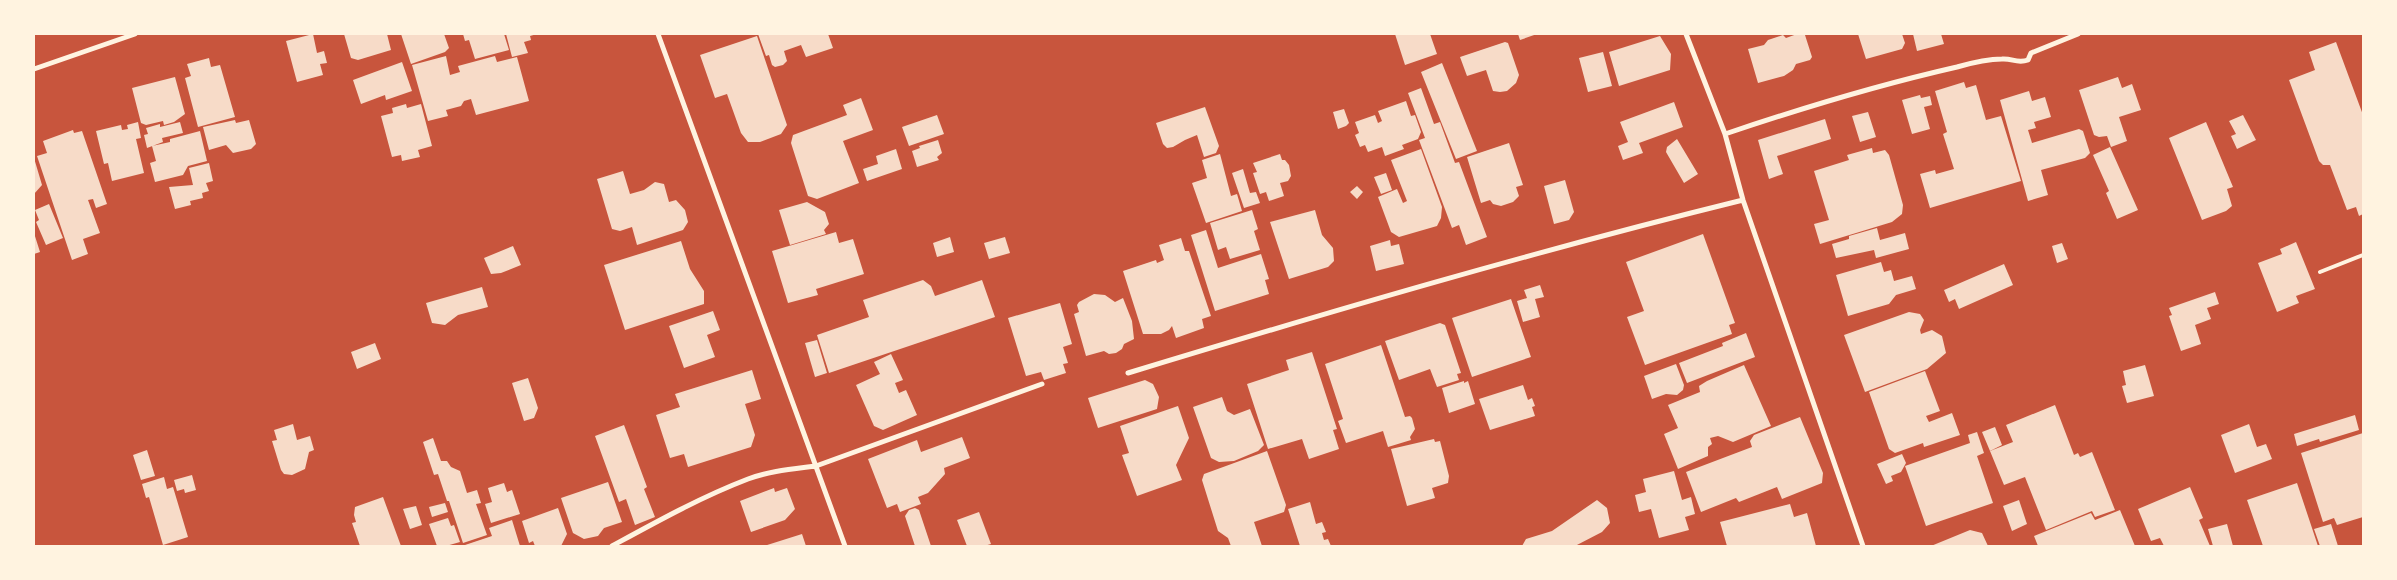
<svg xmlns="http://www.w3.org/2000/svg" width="2397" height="580" viewBox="0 0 2397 580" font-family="Bitter,serif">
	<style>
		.building { fill: #f7dbc8 }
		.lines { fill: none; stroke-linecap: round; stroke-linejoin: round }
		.service { stroke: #fff3e0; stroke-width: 4 }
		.minor { stroke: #fff3e0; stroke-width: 5 }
	</style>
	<rect width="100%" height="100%" fill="#c8553d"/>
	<path class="building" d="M313 34 317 53 324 51 327 63 320 64 323 75 297 82 286 41Z
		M344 34H387L391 50 358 60 351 58Z
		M401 34H444L449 48 445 52 411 64Z
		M463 34H504L509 50 475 59 469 40 465 41Z
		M506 34H537L530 36 531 40 524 42 528 53 512 57Z
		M758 34H828L833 48 806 57 801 45 784 51 787 61 783 65 775 67 772 65 769 55 766 56Z
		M1395 34H1430L1437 54 1405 65Z
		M1518 34H1537L1520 40Z
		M1797 34 1805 35 1812 57 1810 60 1796 64 1793 70 1784 76 1758 83 1748 49 1764 45 1768 40 1783 35 1786 38Z
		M1858 34H1902L1905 43 1902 49 1866 59Z
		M1913 34H1941L1944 44 1917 51Z
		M757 36 787 125 781 134 760 142H748L741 133 727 94 715 98 700 55Z
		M1660 36 1671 54 1670 70 1619 86 1609 52Z
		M1505 42 1508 43 1519 75 1516 83 1507 91 1500 92 1493 91 1486 70 1467 76 1460 57Z
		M2336 42 2363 115V214L2359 216 2356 207 2347 210 2330 165H2323L2319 161 2289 80 2315 70 2309 52Z
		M1603 52 1612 86 1588 92 1579 58Z
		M446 56 450 75 460 72 458 66 495 56 497 62 517 57 529 101 476 115 471 99 464 101 461 106 446 110 448 116 428 121 412 65Z
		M209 58 211 67 220 65 235 117 198 127 185 78 191 76 187 64Z
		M402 62 412 91 386 100 385 95 361 104 353 80Z
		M1442 63 1477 151 1456 159 1421 72Z
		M175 77 185 114 174 122 164 125 163 121 146 125 141 123 132 88Z
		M2118 77 2122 88 2132 84 2141 110 2119 117 2127 141 2111 147 2107 136 2099 137 2094 135 2079 90Z
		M1964 82 1966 88 1976 85 1986 120 2001 116 2021 181 1930 208 1920 174 1935 170 1936 174 1954 169 1943 134 1947 132 1935 91Z
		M1421 88 1434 124 1440 122 1455 163 1459 162 1487 237 1466 245 1459 225 1452 228 1419 140 1425 138 1408 93Z
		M2029 91 2032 101 2045 97 2051 117 2034 122 2036 128 2028 130 2032 143 2079 129 2083 131 2090 153 2085 158 2041 170 2048 195 2028 201 2000 100Z
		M1920 95 1921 98 1930 96 1932 105 1924 107 1930 129 1912 134 1902 100Z
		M861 98 873 130 843 141 859 183 817 199 808 196 791 143 793 135 847 115 843 105Z
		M1406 101 1411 116 1415 115 1421 132 1418 139 1402 145 1404 149 1385 156 1382 147 1368 152 1365 145 1360 147 1355 135 1359 133 1355 122 1375 115 1378 123 1382 121 1378 111Z
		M1674 102 1683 127 1639 143 1643 153 1623 160 1618 146 1628 142 1620 122Z
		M406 104 407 108 421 104 432 146 418 150 420 157 402 161 401 155 392 157 381 116 393 113 392 108Z
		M1205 107 1219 146 1216 153 1204 157 1197 135 1185 140 1173 147 1167 148 1163 144 1156 123Z
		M1344 109 1349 123 1346 126 1338 129 1333 112Z
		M1868 112 1876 137 1860 142 1852 116Z
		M937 115 944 134 909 146 902 127Z
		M2243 115 2256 140 2237 149 2231 136 2236 134 2229 121Z
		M1825 119 1831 139 1777 156 1783 174 1769 179 1758 140Z
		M235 120 236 123 249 120 256 144 251 149 233 153 226 145 209 150 203 127Z
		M138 122 141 138 136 139 144 173 112 181 108 163 104 164 96 131 121 125 122 130 128 129 127 125Z
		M180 122 183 133 162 138 163 142 147 148 144 135 148 134 146 128 160 124V127Z
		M2206 122 2233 187 2227 189 2232 206 2226 211 2202 220 2169 138Z
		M73 130 74 133 82 131 107 204 96 208 93 199 88 200 100 233 83 239 88 254 72 260 37 156 47 153 43 141Z
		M200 131 207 161 188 166 183 175 155 182 150 163 156 161 152 146 170 142V139Z
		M1677 139 1698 174 1684 183 1666 152 1667 147Z
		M938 140 942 153 937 157 939 160 917 167 912 151 920 148 919 146Z
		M1509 143 1523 185 1516 187 1519 196 1513 202 1501 206 1493 204 1490 200 1481 203 1467 157Z
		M2110 147 2138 210 2117 219 2106 193 2109 191 2093 155Z
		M1872 148 1873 153 1885 150 1889 155 1903 205 1902 214 1892 222 1820 244 1814 224 1829 220 1814 171 1849 160 1847 155Z
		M896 149 902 169 867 181 863 169 878 164 876 156Z
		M1421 149 1442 207 1441 218 1437 226 1399 237 1391 232 1378 197 1397 189 1403 203 1407 201 1391 160Z
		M1220 154 1231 196 1237 194 1242 211 1206 223 1192 183 1207 178 1202 160Z
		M1280 154 1282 160H1285L1289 165 1291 176 1288 181 1280 183 1284 196 1269 201 1266 192 1260 194 1253 173 1257 172 1253 163Z
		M34 158 42 185 34 194Z
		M209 163 213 181 206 183 209 191 202 193 203 198 190 201 191 205 175 209 169 187 193 185 189 168Z
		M1243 169 1250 193 1256 192 1260 203 1244 208 1232 173Z
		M623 171 630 194 644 190 655 182 664 184 669 202 676 200 685 210 688 222 683 230 637 245 632 227 620 231 612 229 597 179Z
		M1386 173 1392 190 1381 194 1374 177Z
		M1565 180 1574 212 1569 220 1554 224 1544 186Z
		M1357 186 1363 192 1357 199 1350 192Z
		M807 202 825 212 829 224 824 230 826 234 790 245 779 210Z
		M49 204 63 238 46 245 36 222 39 220 35 210Z
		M1252 210 1258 229 1254 231 1260 250 1230 259 1226 247 1218 250 1210 223Z
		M1315 210 1322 235 1333 248 1334 261 1328 267 1289 279 1270 222Z
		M1877 228 1880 240 1905 233 1909 249 1876 258 1874 250 1836 258 1832 244 1849 239V236Z
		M1206 230 1218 268 1261 254 1269 279 1265 280 1269 294 1215 311 1191 235Z
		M836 232 839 243 853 239 864 274 816 289 818 295 788 303 772 251Z
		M34 233 40 252 34 254Z
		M1703 234 1735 323 1729 325 1732 334 1645 365 1627 317 1644 311 1626 262Z
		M950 237 954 252 937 257 933 243Z
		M1005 237 1010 253 989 259 984 243Z
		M1181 238 1185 251H1189L1211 316 1202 319 1204 328 1176 338 1172 326 1169 330 1161 334H1143L1123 271 1156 260 1157 263 1164 260 1159 245Z
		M1390 240 1391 246 1399 244 1404 264 1376 271 1370 246Z
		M681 241 690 269 704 291V304L625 330 604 265Z
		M2296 242 2315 289 2296 296 2299 303 2277 312 2258 263 2282 254 2280 249Z
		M2062 243 2068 259 2057 263 2052 246Z
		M513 246 521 265 501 273 491 274 484 258Z
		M1881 262 1884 272 1891 270 1894 281 1912 276 1916 289 1896 295 1889 304 1848 316 1836 275Z
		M2004 264 2013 285 1959 309 1955 299 1949 302 1944 290Z
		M923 280 931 286 935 296 982 280 995 317 829 373 817 335 869 317 863 300Z
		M1540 285 1544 297 1535 299 1540 317 1523 322 1517 301 1527 298 1524 290Z
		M482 287 488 307 458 315 445 325 432 323 426 303Z
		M2215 292 2219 304 2207 308 2211 319 2195 325 2201 344 2181 351 2169 316 2172 315 2169 308Z
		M1094 294 1105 295 1115 302 1123 298 1132 321 1134 339 1124 344 1122 349 1116 353 1109 354 1104 351 1086 356 1074 314 1079 312 1077 305 1079 302Z
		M1511 299 1531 357 1472 377 1452 318Z
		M1060 303 1072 344 1063 347 1068 363 1063 364 1066 373 1044 380 1041 372 1026 376 1008 318Z
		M713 311 720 330 707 335 715 357 684 368 669 326Z
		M1909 312 1920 314 1924 320 1920 330 1921 334 1932 330 1942 336 1946 353 1927 369 1865 392 1844 335Z
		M1440 323 1445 325 1461 373 1457 374 1459 380 1437 387 1430 369 1399 380 1385 341Z
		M1746 333 1755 357 1687 383 1679 363 1723 346 1722 343Z
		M817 340 827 373 815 377 805 343Z
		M375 343 381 359 357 369 351 352Z
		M1381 345 1405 417 1410 416 1412 418 1415 429 1410 437 1411 440 1388 447 1383 431 1346 443 1338 421 1343 419 1325 364Z
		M1312 352 1337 429 1333 430 1339 449 1309 459 1302 439 1268 449 1247 384 1289 370 1286 360Z
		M891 354 903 380 895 383 899 393 906 390 917 415 883 430 874 426 856 385 880 374 874 362Z
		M1676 364 1684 385 1683 390 1677 395 1666 394 1652 399 1644 376Z
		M1744 365 1771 426 1733 442 1718 436 1710 438 1712 444 1708 447V456L1678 469 1664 434 1678 428 1668 405 1700 392 1699 386 1707 381Z
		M2145 365 2154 396 2127 403 2122 386 2126 385 2123 371Z
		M752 370 761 399 745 404 755 435 751 447 688 467 684 454 670 458 656 415 680 407 675 394Z
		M1925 371 1940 411 1926 416 1929 422 1952 413 1960 435 1924 447 1923 443 1895 453 1889 449 1869 392Z
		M528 378 538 408 534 418 524 421 512 383Z
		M1145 380 1153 384 1159 397 1157 409 1098 428 1088 398Z
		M1464 381V383L1468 381 1475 404 1449 413 1442 388Z
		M1523 385 1528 400 1532 398 1535 406 1532 407 1535 416 1490 430 1479 399Z
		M1222 397 1227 411 1234 415 1250 409 1264 445 1258 451 1234 461 1219 462 1211 458 1193 407Z
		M2055 405 2074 455 2078 453 2080 457 2092 452 2115 510 2095 517 2092 511 2046 530 2025 477 2004 485 1990 451 2013 442 2006 425Z
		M1178 406 1189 438 1176 465 1182 480 1137 496 1122 455 1129 453 1120 426Z
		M2355 415 2359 430 2320 442 2319 439 2297 446 2294 434Z
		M1800 417 1823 473 1822 483 1782 499 1777 487 1739 502 1736 498 1701 512 1686 472 1752 447 1750 441 1754 435Z
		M293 424 297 440 310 436 314 450 309 452 305 469 292 475 284 474 281 470 272 441 277 440 274 430Z
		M2249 424 2257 447 2266 444 2272 459 2235 473 2221 435Z
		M624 425 647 487 644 489 655 517 635 525 626 499 619 502 595 436Z
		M1995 427 2002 445 1990 451 1982 432Z
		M1977 432 1984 453 1977 456 1993 503 1926 526 1905 466 1970 443 1968 435Z
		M2363 433V517L2337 525 2334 518 2323 522 2301 453Z
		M962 437 970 458 944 468 945 474 928 493 918 497 921 504 900 512 897 504 887 508 868 459 917 440 921 452Z
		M433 438 441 461H447L451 467 460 471 467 493 477 490 481 503 476 504 487 535 463 543 449 501H447L438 474 434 475 423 442Z
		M1434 439 1435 442 1440 441 1449 476 1448 483 1432 488 1435 498 1407 506 1391 449Z
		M147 450 155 476 141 480 133 455Z
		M1267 451 1286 505 1284 512 1254 522 1262 546H1231L1228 538 1218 531 1202 480 1204 474Z
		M1902 454 1906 463 1901 472 1891 476 1893 481 1886 484 1877 464Z
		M1674 471 1682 500 1691 497 1695 514 1685 517 1689 530 1659 538 1651 509 1639 512 1635 495 1646 492 1643 479Z
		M192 475 196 490 185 493 184 489 177 491 174 480Z
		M164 477 167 489 173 487 188 537 163 545 149 497 146 498 142 484Z
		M608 482 622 522 604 528 598 536 584 539 573 533 561 498Z
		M504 483 507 492 512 490 520 514 491 523 485 504 492 502 488 488Z
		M2297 483 2318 546H2263L2247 500Z
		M2190 487 2203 518 2199 520 2210 546H2164L2160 538 2151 541 2138 509Z
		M774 488 775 492 787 488 795 509 785 520 751 532 740 501Z
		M383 497 401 546H360L352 523 356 522 354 515 355 507Z
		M1597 500 1607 508 1610 523 1602 532 1575 546H1522L1526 539 1552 531Z
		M2019 500 2027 524 2012 531 2003 506Z
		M1310 502 1316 524 1322 522 1326 532 1322 533 1324 540 1328 539 1331 546H1300L1288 509Z
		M445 503 448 512 432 517 429 507Z
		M1790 504 1794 517 1807 513 1816 546H1727L1720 522Z
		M416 506 422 525 410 529 403 509Z
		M558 508 567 534 561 546H535L533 541 529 543 522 521Z
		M915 508 919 510 931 546H915L905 516 909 510Z
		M2120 510 2135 546H2038L2034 536 2091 513 2095 520Z
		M979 512 991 544 984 546H967L957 520Z
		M448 518 451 526 454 525 460 542 446 546H437L429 524Z
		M512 520 520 546H462L492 536 489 528Z
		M2227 524 2233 546H2213L2208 529Z
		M2331 524 2338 546H2320L2314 529Z
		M1970 530 1982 533 1988 546H1931Z
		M802 534 806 546H764Z"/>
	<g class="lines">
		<path class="service" d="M2320 272 2363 255"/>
		<path class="minor" d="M658 34 845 546
			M1686 34 1725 134 1743 200 1863 546
			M34 69 135 34
			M1725 134C1802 108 1878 85 1957 67 1971 63 1987 59 2002 59 2012 58 2017 64 2028 60L2031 53 2078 34
			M1128 373C1332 311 1536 251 1743 200
			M612 546C656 522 701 497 748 479 769 471 793 469 816 466L1042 384"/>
	</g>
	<rect width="2397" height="580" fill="none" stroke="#fff3e0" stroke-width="70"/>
</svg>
